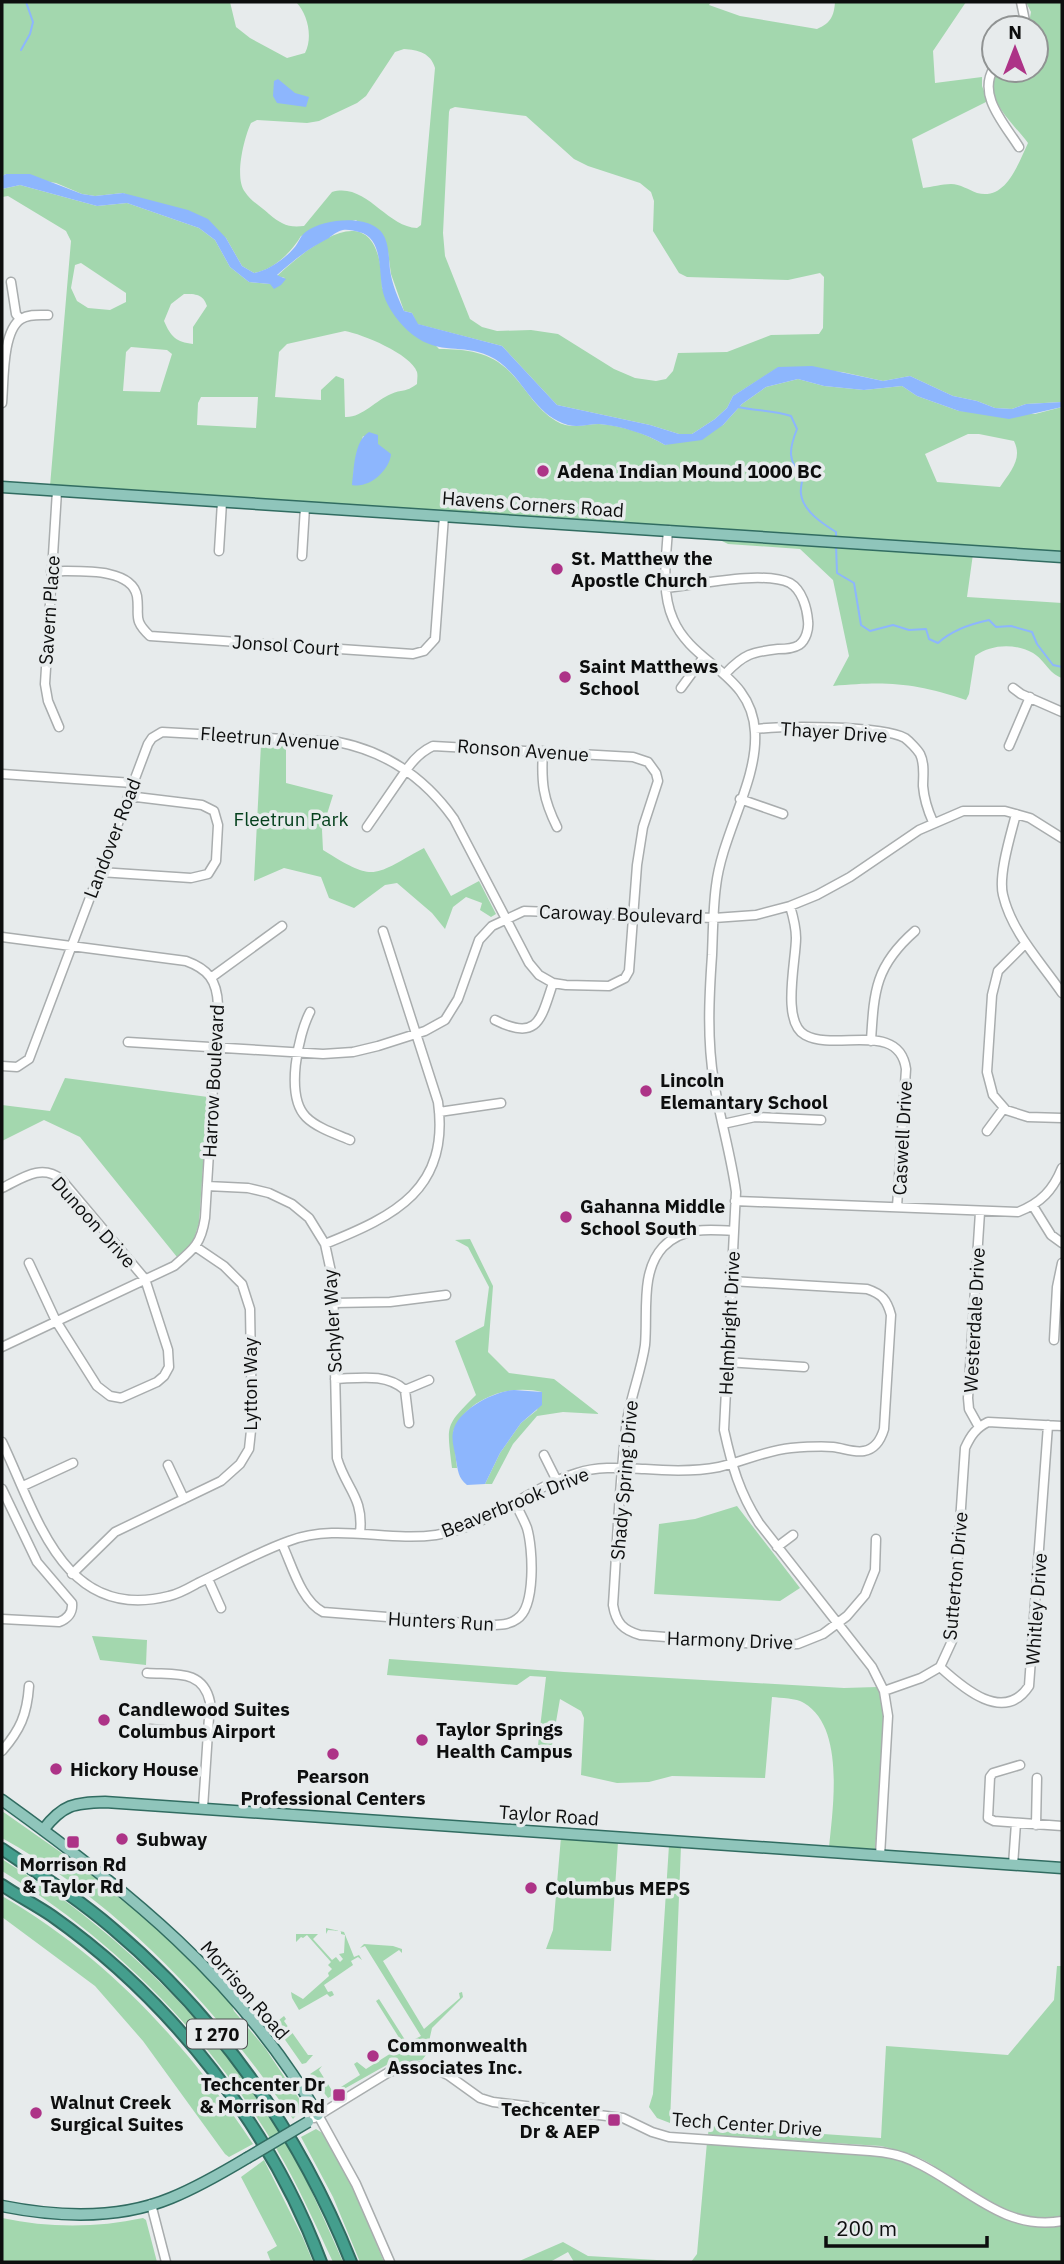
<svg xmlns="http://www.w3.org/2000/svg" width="1064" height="2264" viewBox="0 0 1064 2264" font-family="'IBM Plex Sans',sans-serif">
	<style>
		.green { fill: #a3d7ae; fill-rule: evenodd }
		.water { fill: #8db6fd }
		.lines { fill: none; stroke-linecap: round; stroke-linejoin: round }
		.stream { stroke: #8db6fd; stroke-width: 2 }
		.minor-casing { stroke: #a9adae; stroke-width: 11 }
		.major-casing { stroke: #316c61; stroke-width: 13 }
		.highway-casing { stroke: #316c61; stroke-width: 14 }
		.minor { stroke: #fff; stroke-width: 8 }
		.major { stroke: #8fc5bb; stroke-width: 10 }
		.highway { stroke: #449e8d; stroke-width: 10 }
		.major-bridge-casing { stroke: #316c61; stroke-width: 13; stroke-linecap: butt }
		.major-bridge { stroke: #8fc5bb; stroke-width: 10 }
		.poi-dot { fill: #ad3387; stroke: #e7ebec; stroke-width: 2.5 }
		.labels { text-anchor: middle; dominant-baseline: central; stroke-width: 7; stroke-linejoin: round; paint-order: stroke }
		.shield { fill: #e7ebec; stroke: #4e5051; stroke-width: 2 }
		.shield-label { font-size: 18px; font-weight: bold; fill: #0d0e0e }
		.poi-label { font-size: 19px; font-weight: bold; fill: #0d0e0e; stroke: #e7ebec; text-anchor: start }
		.street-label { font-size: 19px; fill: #0d0e0e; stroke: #e7ebec }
		.park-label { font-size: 19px; fill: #04401c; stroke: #e7ebec }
	</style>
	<rect width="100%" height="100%" fill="#e7ebec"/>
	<path class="green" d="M2 2H230L236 27 250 38 287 58 305 53C313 38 308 14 296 2H711L709 5 740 16 817 29C831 23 834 16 835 2H966L933 51 935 83 982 77V86L988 101 912 139 923 188C932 187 942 184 951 184 960 184 969 190 977 193 1006 201 1018 164 1028 143 1014 124 979 95 997 70H1036V28H1028L1031 12 1026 2H1062V402L1026 404 1012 409 995 408 977 401 953 396 910 376 883 381 842 372 779 367 733 396 727 408 715 419 692 434H679L650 425 557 405 502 346 417 324 412 313 404 311 391 274 388 252 356 220 301 236C291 253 273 270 254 273L242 266 226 238 123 193 95 196 82 194 56 183 6 174 2 176ZM404 49C418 50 431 53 435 68L421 225 417 228C386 227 366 182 332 192L304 226C288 228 281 224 269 214 261 207 251 201 245 192 234 178 244 138 251 123L257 120 307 123 319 121 357 103 366 96 395 52ZM455 107 526 116 574 159 588 166 640 183 651 192 654 201 653 231 679 273 687 277 788 280 820 273 824 277 823 328 819 334 771 335 727 352 678 353 673 371 666 379 656 381 635 378 614 369 558 334 531 330 497 331 482 327 470 319 445 256 443 233 449 112 450 109Z
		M20 185 97 206 127 203 199 228 215 240 230 267 249 282 270 284 285 278 277 276C319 237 381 193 382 288L439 349C467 349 492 352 512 374 527 390 537 410 556 421 571 430 584 424 599 424 621 425 647 434 665 445L723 425 742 404 766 387 798 379 824 386 864 390 902 386 917 396 959 411 1035 414 1062 407V552L50 486 71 241 66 231 8 196 2 197V189ZM81 263 126 293V302L110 310 88 308 77 301 71 288 75 265ZM184 294C196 294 203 294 207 306L193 327V344C176 342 171 337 164 321L171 304ZM345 331C362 334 411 354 417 372 418 376 417 380 417 384 405 393 402 389 391 394 376 400 362 418 345 417L344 379 336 376 321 390V400L275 397 279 352 287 344ZM131 347 167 350 172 354 160 392 123 391 126 352ZM201 397H258L256 428 197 425 198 403ZM968 434H979L1014 441C1023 459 1010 472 1000 487L937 482 925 454ZM363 436 380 448 353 485 354 468Z
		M718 539 973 554 967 597 1062 603V678C1048 673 1045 660 1033 653 1015 643 991 644 975 656L969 694 966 700C914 683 888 681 833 686L849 656 833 580 800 549 728 544Z
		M261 744 286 746V783L333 795 322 830 323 850C376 883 372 876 424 848L451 896 479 881 496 914 491 917 480 910 482 903 466 897 453 907 445 929 432 913 397 883 385 885 354 908 329 898 321 877 284 868 254 881Z
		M65 1078 208 1097 199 1223 192 1245 177 1257 80 1137 44 1120 2 1141V1105L50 1111Z
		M470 1239 493 1286 488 1352 509 1373 554 1379 599 1414 563 1412 537 1416 513 1444 492 1484H485L500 1453 521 1423 537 1410 542 1392C508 1384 467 1398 453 1432L457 1468H452C447 1424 444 1427 476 1395L455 1341 484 1326 489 1287 468 1247 455 1240Z
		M737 1506 800 1588 780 1601 654 1594 659 1524 695 1519Z
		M92 1636 147 1640 146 1665 100 1660Z
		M389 1659 564 1672 844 1688 877 1687C893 1716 878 1813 875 1849L829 1847C833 1807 845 1727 804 1703 796 1698 781 1698 772 1697L765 1778 672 1776 649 1782 617 1783 581 1775 584 1718 581 1711 560 1699 552 1745H538L546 1677 530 1676 517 1685 387 1675Z
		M2 1811 113 1889 184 1952 230 2001 234 2011 265 2048 300 2100 302 2109 293 2119C276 2096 260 2072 242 2050 176 1967 95 1890 2 1838Z
		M561 1837 618 1842 611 1951 546 1949 553 1930Z
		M669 1845 681 1846 670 2123 657 2118 649 2107 653 2094Z
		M2 1859C28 1876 56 1893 81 1913 157 1973 227 2045 278 2128 304 2171 323 2217 343 2262H333C315 2224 298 2185 276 2148 210 2036 113 1939 2 1871Z
		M2 1896C106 1956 187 2044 253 2144L229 2157 225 2154 143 2041 95 1986 2 1917Z
		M326 1928 344 1932 354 1957 359 1955 362 1960 358 1957 351 1961 353 1965 324 1985 328 1992 332 1991 334 1995 330 1997 327 1994 299 2010 292 1998 291 1992 303 1999 329 1976 328 1973 332 1969 328 1965 331 1962 307 1935 303 1938 301 1937 296 1942V1934H318L313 1939 332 1960 336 1957 340 1962 343 1959 339 1954 344 1953 345 1935 341 1934V1931L328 1930 326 1934Z
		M364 1944 393 1946 402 1949V1953L399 1950 383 1961 424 2029 460 1998 459 1993 462 1992 463 1997 432 2028 426 2055 422 2060 393 2064 392 2062 328 2098 310 2074 322 2066 319 2070 333 2092 360 2075 354 2064 357 2062 366 2069 396 2050 394 2047 398 2044 396 2038 398 2036 376 2001 379 1999 407 2043 421 2036 365 1946 360 1948Z
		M1057 1966H1062V2217L1037 2219 1006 2212 1002 2217 1024 2225 1062 2224V2262H574L568 2252 550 2262H517L563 2242 588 2256 691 2262 697 2254 707 2142 872 2154 909 2163 927 2173 934 2166C918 2155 900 2151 881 2146L708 2135 709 2126 881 2138 886 2046 1008 2055 1054 2000Z
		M284 2016 286 2019 284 2021 308 2055H313L306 2063 302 2064 274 2024Z
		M316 2129 324 2134 356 2194 384 2262H360L333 2197 301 2137Z
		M264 2160 303 2238 313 2262H271L267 2252 277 2246 241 2177Z
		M2 2218C49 2228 96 2228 143 2218L146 2220 157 2262H2Z"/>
	<path class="water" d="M278 79 295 93 309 97 306 107 277 103 273 96 274 81Z
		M6 174H30L82 194 95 196 123 193 188 210 208 219 226 238 242 266 254 273C267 271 285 259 294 248 299 243 300 235 307 231 325 218 375 213 385 238 389 248 389 260 390 270 392 284 398 298 404 311L412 313 418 324 502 346 557 405 650 425 679 434H692L715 419 727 408 733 396 778 367 812 366 883 381 910 376 953 396 977 401 995 408 1012 409 1026 404 1062 402V407L1009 419 959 411 917 396 902 386 864 390 824 386 798 379 766 387 742 404 723 425 702 440 665 445C647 434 621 426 599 424 589 424 578 428 568 425 531 415 522 371 489 356 461 343 441 356 413 335 399 324 384 304 382 287 379 269 382 237 359 232 355 231 347 229 343 230 338 231 332 235 329 238 309 248 294 260 277 275L286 279 281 285 274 289 270 284 249 282 230 267 215 240 199 228 127 203 97 206 20 185 2 189V176Z
		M369 432 378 435V444L391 454C390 470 369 489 352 485 354 469 354 441 369 432Z
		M514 1390 542 1392V1405L521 1423 500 1453 485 1484 467 1485C458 1478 458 1470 456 1460 455 1451 451 1441 453 1432 457 1410 494 1391 514 1390Z"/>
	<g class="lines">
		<path class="stream" d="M21 50 30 34 33 22 26 2
			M738 407C756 411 774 410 791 416L797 429C789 449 787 461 803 477 802 482 800 489 801 494 803 511 823 524 836 532V539
			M836 545 837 573 854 583 861 625 870 631 893 625 909 630 926 629 929 639 938 643C952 630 970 624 989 620L996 627 1011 626 1032 632 1037 644 1053 665 1062 667"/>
		<g class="minor-casing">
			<path id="minor" d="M1021 2 1025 21 1023 28
				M994 68C977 95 1004 123 1019 147
				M11 282 16 314 20 319
				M2 403C4 381 2 331 21 319 29 314 39 315 48 315
				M57 491 45 684 48 701 59 727
				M668 530C666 559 661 592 673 619 692 665 752 673 755 732 758 781 722 834 716 886 713 908 713 932 712 955 709 998 707 1040 714 1082 720 1119 731 1155 736 1192L724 1430C732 1466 739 1492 759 1523L872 1667 884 1691 888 1716 880 1856
				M219 551 222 502
				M302 556 305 507
				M51 571C75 572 131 566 137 596 140 616 132 619 150 636L413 654 424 651 435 639 444 516
				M666 588C696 585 763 570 790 583 802 590 807 608 808 621 809 629 806 640 799 645 793 649 785 649 778 649 752 652 744 654 726 673
				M681 688 703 658
				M1013 688 1021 694 1062 712
				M755 729C785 726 881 725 905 738 909 741 917 749 920 754 925 764 923 776 923 786 924 798 928 811 933 822
				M1009 746 1030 697
				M543 751C541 782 543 799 557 827
				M2 774 133 783
				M740 799 783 814
				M1016 814C1011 834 998 875 1003 895 1012 933 1041 962 1062 993
				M100 872 191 878 208 874 216 861 218 825 214 811 202 805 128 796
				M790 906C793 916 796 927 796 938 796 961 781 1022 805 1035 836 1052 899 1020 906 1069L897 1207
				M2 937 186 961C208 969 217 980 218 1005L205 1218C201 1244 194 1249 174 1266L2 1347
				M1025 944 998 971 992 995 987 1072 993 1095 1006 1110 1028 1117 1062 1118
				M212 977 282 926
				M310 1012C298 1035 285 1096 306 1117 317 1128 336 1134 350 1140
				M495 1020C538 1042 541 1019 553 983
				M871 1041C874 991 875 966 915 931
				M128 1042 323 1054 353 1052 378 1046 425 1031 445 1020 458 999 479 940 492 926 524 911 714 918 756 915 790 906 817 895 850 877 919 830 963 811H1005L1016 814 1030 818 1062 838
				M2 1066 17 1067 29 1059 148 744 152 738 162 732 338 742C388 752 425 778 454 819L529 963 539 975 553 983 566 985 609 986 625 978 629 971 637 865 643 827 658 781 656 773 648 762 633 757 433 746C422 751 414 759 407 769L367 827
				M439 1112 501 1103
				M723 1124 755 1117 821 1120
				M987 1131 1004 1108
				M207 1186 248 1188 269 1193 292 1204 309 1218 325 1244 333 1281 337 1458C346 1489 364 1497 360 1533
				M2 1188C21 1179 41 1163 61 1179L145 1279 168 1350 169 1367 164 1376 157 1382 121 1398 110 1396 97 1386 56 1321 29 1263
				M735 1201 1018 1212C1041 1203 1053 1190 1062 1168
				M1033 1206 1051 1235 1062 1243
				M734 1231C709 1229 682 1227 663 1247 640 1272 648 1313 645 1345 641 1373 629 1400 626 1428 619 1487 617 1546 613 1605 616 1623 623 1630 640 1635L772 1645 798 1644 823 1634 847 1616 865 1595 875 1570 876 1539
				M325 1244C395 1216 450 1189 438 1102L383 931
				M333 1303 390 1302 446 1295
				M1054 1340 1057 1287 1062 1263
				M727 1362 804 1367
				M335 1379C360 1378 386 1373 405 1390L429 1380
				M405 1390 409 1423
				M979 1427 969 1409 968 1398 980 1212
				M2 1442C37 1515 63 1623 169 1596 179 1594 189 1588 198 1583 228 1569 258 1552 289 1541 337 1523 387 1542 436 1535 488 1527 528 1488 577 1473 599 1466 622 1468 645 1469 670 1471 694 1472 719 1467 742 1462 767 1450 791 1448 804 1447 820 1446 833 1447 843 1448 854 1453 864 1451 876 1449 881 1439 884 1429L891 1315C887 1300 882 1294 867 1289L731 1281
				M544 1455 557 1481
				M168 1465 184 1499
				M23 1486 73 1463
				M2 1489 37 1562 72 1603C73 1613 67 1619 59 1622L2 1619
				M282 1544C292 1565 301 1601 323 1612L490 1625C500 1625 509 1625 517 1619 536 1607 533 1548 527 1528 524 1520 519 1511 515 1503
				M777 1547 793 1535
				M72 1574 115 1532 221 1481 240 1464 249 1449 252 1421 250 1309 242 1284 224 1266 196 1247
				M208 1579 221 1608
				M940 1667C963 1688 1004 1724 1029 1686L1048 1425
				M147 1673C175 1675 203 1669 210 1702L203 1808
				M884 1691 921 1678 940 1667 952 1641 965 1448C971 1435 976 1428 988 1422L1062 1426
				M150 1729 208 1734
				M2 1751C20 1730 27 1715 29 1686
				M1020 1765 993 1773 990 1777 988 1818 994 1821 1062 1826
				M1036 1825 1037 1778
				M1013 1865 1016 1823
				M318 2115 356 2184 390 2262
				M314 2118 389 2072 412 2066 435 2069 448 2075 480 2098 493 2102 623 2118 652 2132 669 2137 870 2151C885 2152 899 2154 913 2161 963 2183 1002 2232 1062 2221
				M151 2204 166 2262"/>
		</g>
		<g class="major-casing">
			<path id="major" d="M2 487 1062 557
				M2 1800C126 1889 240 1980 318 2115
				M43 1830C63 1804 74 1803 105 1802L1062 1868
				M2 2206C57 2217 118 2220 171 2198 198 2187 222 2173 247 2158"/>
		</g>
		<g class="highway-casing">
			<path id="highway" d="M2 1849C39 1874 77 1898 111 1927 218 2017 299 2132 351 2262
				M2 1885C18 1896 36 1905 52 1916 171 2000 270 2126 321 2262"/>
		</g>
		<use href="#minor" class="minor"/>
		<use href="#major" class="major"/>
		<use href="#highway" class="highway"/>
		<g class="major-bridge-casing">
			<path id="major-bridge" d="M247 2158 308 2122"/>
		</g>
		<use href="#major-bridge" class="major-bridge"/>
	</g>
	<g class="poi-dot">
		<circle cx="543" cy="471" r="7"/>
		<circle cx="557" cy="569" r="7"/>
		<circle cx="565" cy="677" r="7"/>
		<circle cx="646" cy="1091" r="7"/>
		<circle cx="566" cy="1217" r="7"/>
		<circle cx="104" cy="1720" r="7"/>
		<circle cx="422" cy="1740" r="7"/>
		<circle cx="333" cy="1754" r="7"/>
		<circle cx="56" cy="1769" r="7"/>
		<circle cx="122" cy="1839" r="7"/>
		<rect x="66" y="1835" width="14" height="14" rx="3.5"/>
		<circle cx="531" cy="1888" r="7"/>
		<circle cx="373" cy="2056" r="7"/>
		<rect x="332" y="2088" width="14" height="14" rx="3.5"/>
		<circle cx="36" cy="2113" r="7"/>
		<rect x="607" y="2113" width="14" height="14" rx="3.5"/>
	</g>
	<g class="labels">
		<rect class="shield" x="187" y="2019.5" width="60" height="29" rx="5"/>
		<g class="shield-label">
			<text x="217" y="2034">I 270</text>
		</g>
		<g class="poi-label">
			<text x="557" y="471">Adena Indian Mound 1000 BC</text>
			<text x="571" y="558">St. Matthew the<tspan x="571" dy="22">Apostle Church</tspan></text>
			<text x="579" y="666">Saint Matthews<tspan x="579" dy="22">School</tspan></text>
			<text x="660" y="1080">Lincoln<tspan x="660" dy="22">Elemantary School</tspan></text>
			<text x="580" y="1206">Gahanna Middle<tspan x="580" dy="22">School South</tspan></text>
			<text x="118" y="1709">Candlewood Suites<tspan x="118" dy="22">Columbus Airport</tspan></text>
			<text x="436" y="1729">Taylor Springs<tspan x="436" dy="22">Health Campus</tspan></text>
			<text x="70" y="1769">Hickory House</text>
			<text x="333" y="1776" text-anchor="middle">Pearson<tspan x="333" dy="22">Professional Centers</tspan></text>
			<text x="136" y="1839">Subway</text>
			<text x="73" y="1864" text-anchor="middle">Morrison Rd<tspan x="73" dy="22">&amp; Taylor Rd</tspan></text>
			<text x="545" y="1888">Columbus MEPS</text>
			<text x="387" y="2045">Commonwealth<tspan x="387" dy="22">Associates Inc.</tspan></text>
			<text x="325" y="2084" text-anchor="end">Techcenter Dr<tspan x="325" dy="22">&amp; Morrison Rd</tspan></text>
			<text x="50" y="2102">Walnut Creek<tspan x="50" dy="22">Surgical Suites</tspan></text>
			<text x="600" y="2109" text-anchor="end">Techcenter<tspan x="600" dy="22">Dr &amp; AEP</tspan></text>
		</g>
		<g class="street-label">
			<text transform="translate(533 504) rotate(4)">Havens Corners Road</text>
			<text transform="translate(49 610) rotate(-86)">Savern Place</text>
			<text transform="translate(286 645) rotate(4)">Jonsol Court</text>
			<text transform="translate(834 732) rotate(4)">Thayer Drive</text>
			<text transform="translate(270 738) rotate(4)">Fleetrun Avenue</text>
			<text transform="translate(523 750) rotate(4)">Ronson Avenue</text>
			<text transform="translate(112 838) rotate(-69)">Landover Road</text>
			<text transform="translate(621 914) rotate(2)">Caroway Boulevard</text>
			<text transform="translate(213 1081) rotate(-87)">Harrow Boulevard</text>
			<text transform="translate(902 1138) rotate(-87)">Caswell Drive</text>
			<text transform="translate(94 1222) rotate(48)">Dunoon Drive</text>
			<text transform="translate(974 1320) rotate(-87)">Westerdale Drive</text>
			<text transform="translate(332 1321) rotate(-93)">Schyler Way</text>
			<text transform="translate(729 1323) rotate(-87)">Helmbright Drive</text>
			<text transform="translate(250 1384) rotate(-90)">Lytton Way</text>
			<text transform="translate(624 1480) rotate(-85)">Shady Spring Drive</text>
			<text transform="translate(515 1502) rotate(-22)">Beaverbrook Drive</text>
			<text transform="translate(955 1576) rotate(-85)">Sutterton Drive</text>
			<text transform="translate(1036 1609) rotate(-86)">Whitley Drive</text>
			<text transform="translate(441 1621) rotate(3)">Hunters Run</text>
			<text transform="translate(730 1640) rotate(2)">Harmony Drive</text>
			<text transform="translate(549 1815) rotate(4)">Taylor Road</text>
			<text transform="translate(245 1990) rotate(49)">Morrison Road</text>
			<text transform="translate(747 2124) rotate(4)">Tech Center Drive</text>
		</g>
		<g class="park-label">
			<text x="291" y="819">Fleetrun Park</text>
		</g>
	</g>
	<rect width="1064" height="2264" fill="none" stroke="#0d0e0e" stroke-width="7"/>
	<g transform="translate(1015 49)"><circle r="33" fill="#e7ebec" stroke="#909393" stroke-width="2"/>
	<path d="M0-5L12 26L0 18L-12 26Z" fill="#ad3387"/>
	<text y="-10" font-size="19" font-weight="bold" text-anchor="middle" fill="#0d0e0e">N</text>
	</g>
	<path d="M826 2236v10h161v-10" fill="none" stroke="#0d0e0e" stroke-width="3.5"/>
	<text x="836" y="2236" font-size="21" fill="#0d0e0e" stroke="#e7ebec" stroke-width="5" paint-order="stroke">200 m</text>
</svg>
